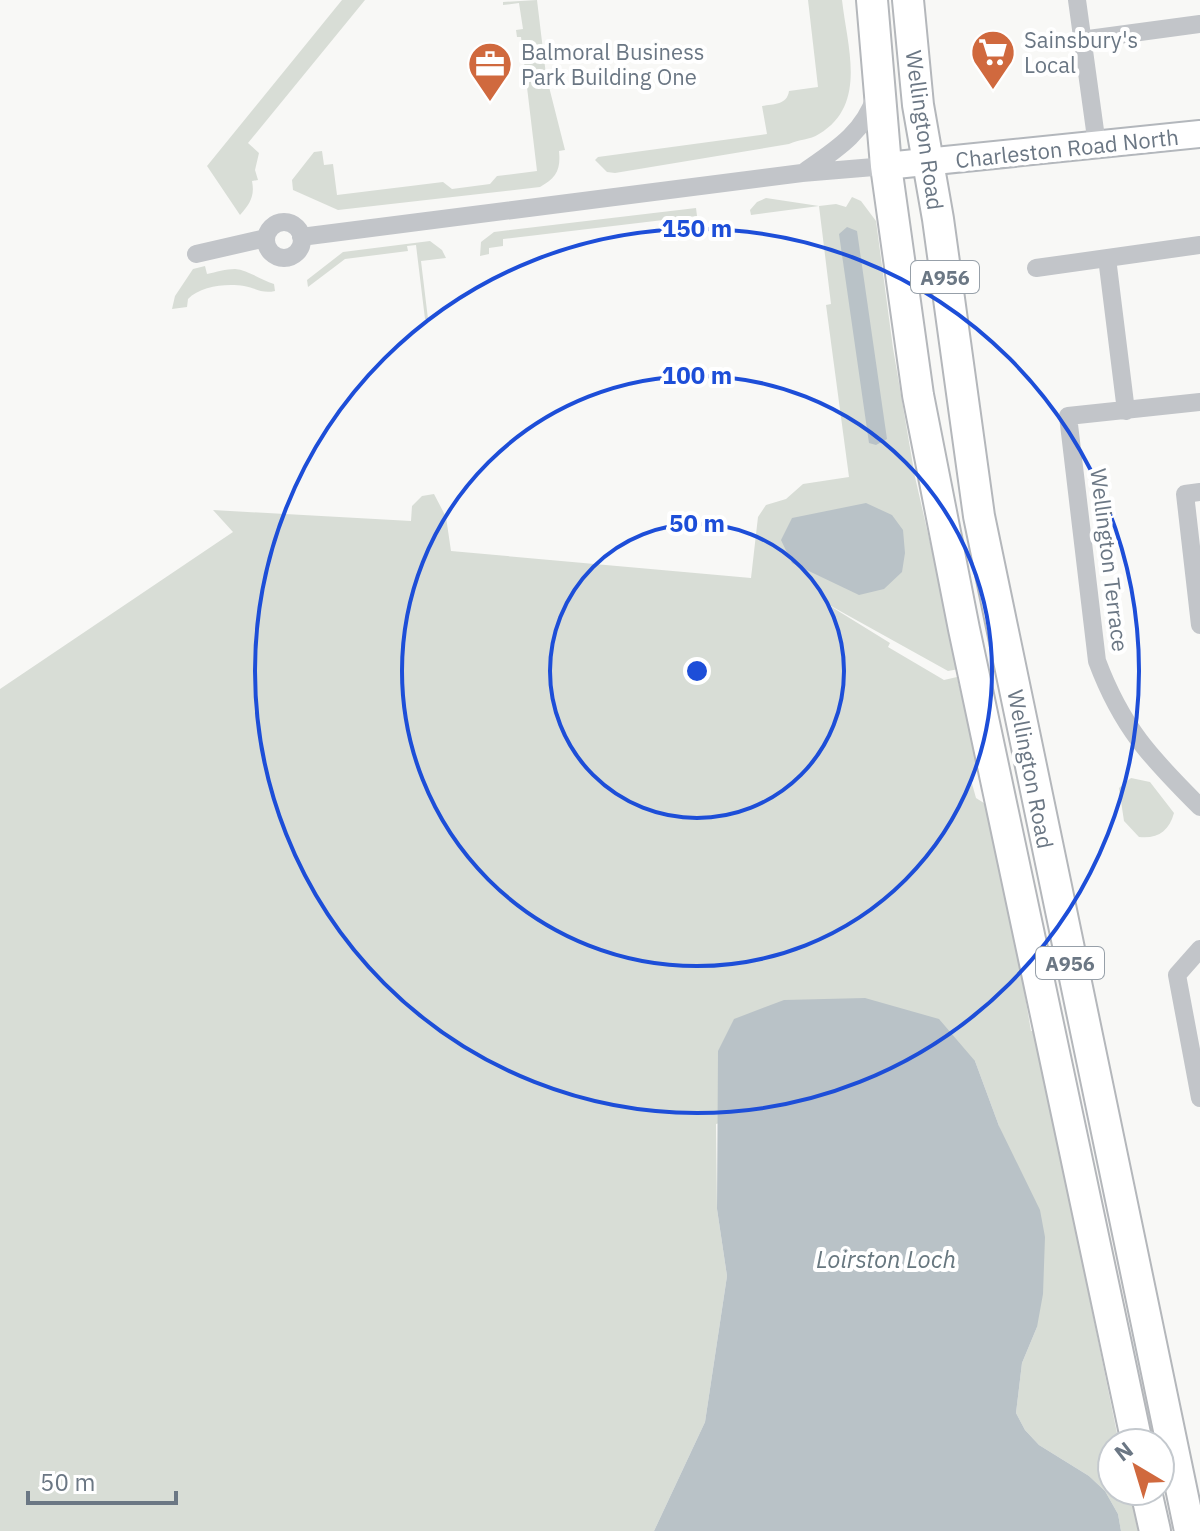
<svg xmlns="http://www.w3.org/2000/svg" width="1200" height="1531" viewBox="0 0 1200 1531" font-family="'IBM Plex Sans',sans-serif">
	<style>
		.green { fill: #d8ddd6 }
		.water { fill: #b9c2c7 }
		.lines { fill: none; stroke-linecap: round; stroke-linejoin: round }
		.secondary-casing { stroke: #b3b7bc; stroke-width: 30 }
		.primary-casing { stroke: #b4b7bb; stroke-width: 34 }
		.street { stroke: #c2c5c9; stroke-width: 18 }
		.secondary { stroke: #fff; stroke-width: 26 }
		.primary { stroke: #fff; stroke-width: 30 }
		.ring { fill: none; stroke: #1d4ed8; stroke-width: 4 }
		.labels { text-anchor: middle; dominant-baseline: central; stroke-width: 8; stroke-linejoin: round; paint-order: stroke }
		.shield { fill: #fff; stroke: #97a0a9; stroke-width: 2 }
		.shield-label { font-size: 20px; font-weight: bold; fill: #6b7784 }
		.poi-label { font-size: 22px; fill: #6b7784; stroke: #fff; text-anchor: start }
		.street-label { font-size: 22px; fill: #6b7784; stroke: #fff }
		.water-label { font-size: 24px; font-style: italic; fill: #67777f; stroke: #fff }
		.centre { fill: #1d4ed8; stroke: #fff; stroke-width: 4 }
		.ring-label { font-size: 24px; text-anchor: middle; font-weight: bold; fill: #1d4ed8; stroke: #fff; stroke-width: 8; stroke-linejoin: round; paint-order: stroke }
	</style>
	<rect width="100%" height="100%" fill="#f8f8f6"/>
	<path class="green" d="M342 0H365L248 143 259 153 255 170 258 180 252 181C255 196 250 204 240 215L207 166Z
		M537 0 546 75 565 150 559 151C561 170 556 178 540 187L338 210 293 190 292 180 314 152 322 151 324 165 333 164 337 195 443 182 452 189 490 184 497 176 537 171 521 37H517L516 30 523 29 519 3 503 5V2Z
		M808 0H842C847 46 868 105 819 134 810 140 799 139 789 144L615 173 607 172 595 160 598 157 767 134 762 106C774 104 787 105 789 91L818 87Z
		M852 197 861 201 876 221 893 348 915 477 959 669 948 671 822 601 890 643 888 647 944 680 957 677 978 766 971 780 976 798 987 805 1018 954 1031 1031H1035L1119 1443H1112V1491H1130L1138 1531H1121L1118 1514 1105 1491 1089 1476 1039 1445 1025 1430 1016 1413 1022 1363 1037 1327 999 1126 975 1061 716 1124 717 1209 727 1276 705 1422 654 1531H0V689L233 532 213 510 411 521 412 506 422 496 434 494 446 517 451 551 751 578 758 517 766 505 786 499 803 484 849 477 826 305 831 304 819 206 751 215 750 210 757 202 766 198 819 206 836 204 846 207Z
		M696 208 697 216 503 239V246L489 248V254L480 256 481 242 494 232Z
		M430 241 442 250 446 258 421 261 428 319H425L416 245 407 246 408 251 345 259 308 287 307 280 343 252Z
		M205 266 207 274C216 272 226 269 235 269 248 270 261 280 274 284L275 291C262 294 256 288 244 286 227 283 200 286 188 299L187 307 172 309 175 296 193 269Z
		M1131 778 1150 782 1174 813C1169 831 1158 839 1139 837L1124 821 1119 788Z"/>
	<path class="water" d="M847 227 857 231 887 439 876 445 869 443 839 234Z
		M866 503 892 515 903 530 905 553 902 572 884 589 859 595 792 563 781 540 792 518Z
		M865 998 939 1019 975 1061 999 1126 1040 1210 1045 1237 1043 1294 1037 1327 1022 1363 1016 1413 1025 1430 1039 1445 1089 1476 1105 1491 1118 1514 1121 1531H654L705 1422 727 1276 717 1209 718 1051 734 1019 784 1000Z"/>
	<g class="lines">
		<g class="secondary-casing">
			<path id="secondary" d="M886 166 1200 134"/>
		</g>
		<g class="primary-casing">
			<path id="primary" d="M872 0 886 166 918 395 964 629 1137 1443
				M908 0 918 105 938 219 979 516 1190 1531
				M1146 1491 1155 1531"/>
		</g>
		<path class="street" d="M1077 0 1097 145
			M1081 40 1200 24
			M804 172C834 151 864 133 875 97
			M266 240a18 18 0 1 1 36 0a18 18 0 1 1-36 0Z
			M301 237 802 173 886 166
			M196 254 266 238
			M1107 258 1126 411
			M1036 268 1200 245
			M1200 402 1068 416 1097 661C1122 728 1151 758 1200 807
			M1200 492 1185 494 1200 625
			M1200 949 1177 975 1200 1098"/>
		<use href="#secondary" class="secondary"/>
		<use href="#primary" class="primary"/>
	</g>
	<g class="ring">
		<circle cx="697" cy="671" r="147"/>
		<circle cx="697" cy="671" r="295"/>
		<circle cx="697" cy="671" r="442"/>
	</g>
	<defs>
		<g id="supermarket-pin" transform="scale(2.3)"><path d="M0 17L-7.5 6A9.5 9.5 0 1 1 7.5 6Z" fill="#d0693e" stroke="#fff"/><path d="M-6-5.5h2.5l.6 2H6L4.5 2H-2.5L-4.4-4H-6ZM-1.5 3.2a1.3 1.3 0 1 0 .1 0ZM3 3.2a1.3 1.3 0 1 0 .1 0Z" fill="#fff"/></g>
		<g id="office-pin" transform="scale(2.3)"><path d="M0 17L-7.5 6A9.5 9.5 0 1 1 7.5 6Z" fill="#d0693e" stroke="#fff"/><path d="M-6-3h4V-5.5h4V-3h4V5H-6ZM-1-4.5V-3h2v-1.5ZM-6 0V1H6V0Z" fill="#fff"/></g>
	</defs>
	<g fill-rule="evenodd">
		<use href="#supermarket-pin" x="993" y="52"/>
		<use href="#office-pin" x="490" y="64"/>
	</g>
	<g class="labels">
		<g class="shield">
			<rect x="911" y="261" width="68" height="32" rx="6"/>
			<rect x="1036" y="947" width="68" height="32" rx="6"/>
		</g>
		<g class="shield-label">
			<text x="945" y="277">A956</text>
			<text x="1070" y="963">A956</text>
		</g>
		<g class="poi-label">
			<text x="1024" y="39">Sainsbury's<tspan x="1024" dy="25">Local</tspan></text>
			<text x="521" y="51">Balmoral Business<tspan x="521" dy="25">Park Building One</tspan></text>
		</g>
		<g class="street-label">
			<text transform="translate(925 130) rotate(82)">Wellington Road</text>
			<text transform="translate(1067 148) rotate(-6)">Charleston Road North</text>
			<text transform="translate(1110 560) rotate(83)">Wellington Terrace</text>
			<text transform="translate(1031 769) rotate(79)">Wellington Road</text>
		</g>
		<g class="water-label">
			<text x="886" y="1259">Loirston Loch</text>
		</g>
	</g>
	<circle cx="697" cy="671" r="12" class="centre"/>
	<g class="ring-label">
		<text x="697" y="237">150 m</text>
		<text x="697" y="384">100 m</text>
		<text x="697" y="532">50 m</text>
	</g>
	<g transform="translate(1136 1467) rotate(322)"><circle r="38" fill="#ffffff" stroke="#c4c9ce" stroke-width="2"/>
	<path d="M0-6L14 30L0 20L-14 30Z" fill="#d0693e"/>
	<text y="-12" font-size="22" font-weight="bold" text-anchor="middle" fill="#6b7784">N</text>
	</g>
	<path d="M28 1491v12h148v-12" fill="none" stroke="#6b7784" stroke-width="4"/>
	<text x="40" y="1491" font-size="24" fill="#6b7784" stroke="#ffffff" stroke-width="6" paint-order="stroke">50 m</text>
</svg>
